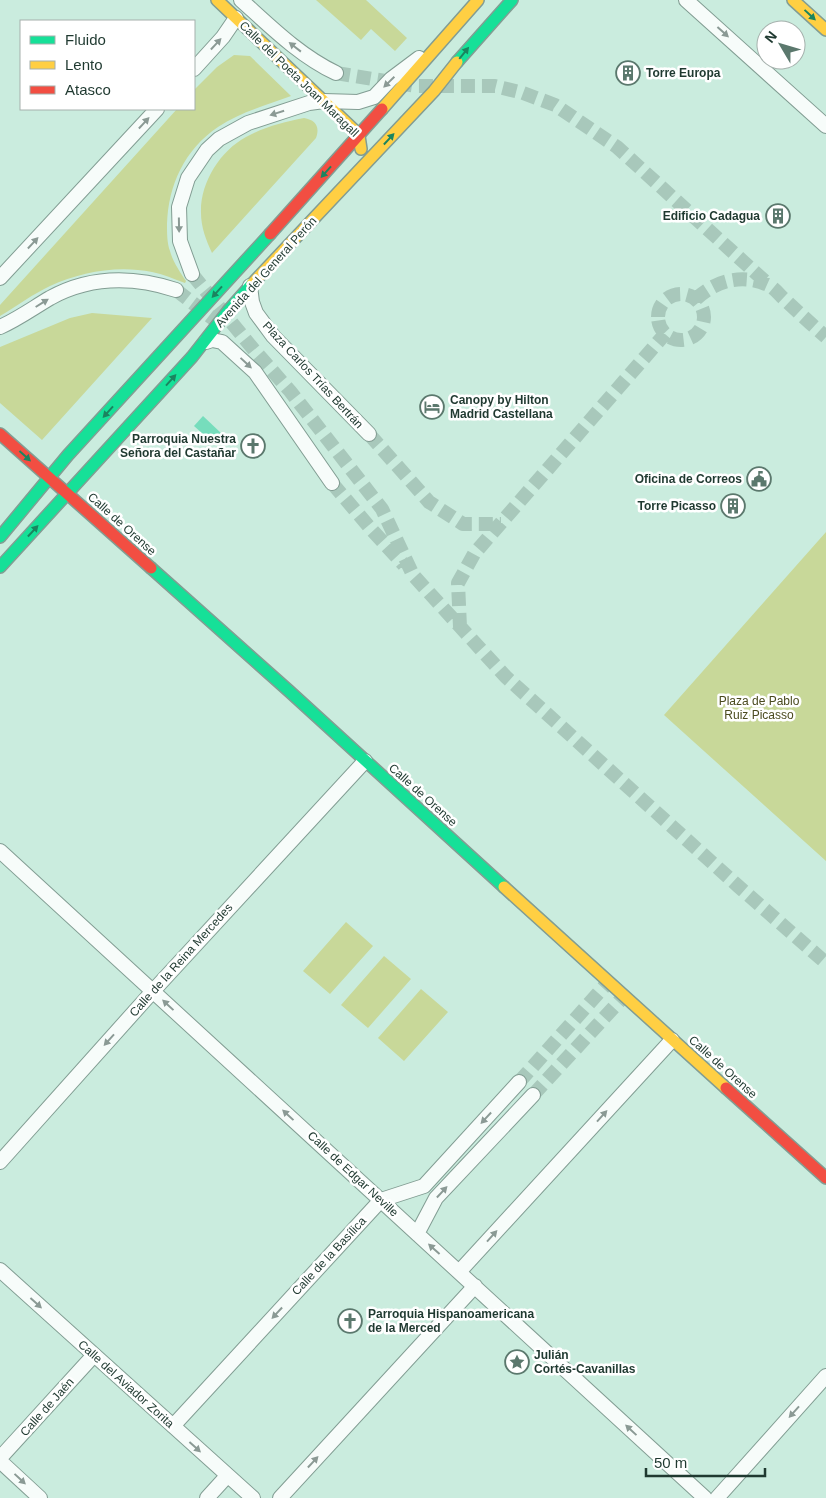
<svg xmlns="http://www.w3.org/2000/svg" width="826" height="1498" viewBox="0 0 826 1498" font-family="Arial,sans-serif">
	<style>
		.green { fill: #c8d899 }
		.water { fill: #76ddbc }
		.lines { fill: none; stroke-linecap: round; stroke-linejoin: round }
		.street-tunnel { stroke: #a8c8bb; stroke-width: 14; stroke-dasharray: 14 7; stroke-linecap: butt }
		.street-casing { stroke: #829d93; stroke-width: 16 }
		.fast-casing { stroke: #829d93; stroke-width: 14 }
		.slow-casing { stroke: #829d93; stroke-width: 14 }
		.jam-casing { stroke: #829d93; stroke-width: 14 }
		.street { stroke: #f7fcfa; stroke-width: 14 }
		.fast { stroke: #16e098; stroke-width: 11 }
		.slow { stroke: #ffcf43; stroke-width: 11 }
		.jam { stroke: #f24e42; stroke-width: 11 }
		.oneway { fill: #1b845f }
		.oneway2 { fill: #8b9a95 }
		.labels { text-anchor: middle; dominant-baseline: central; stroke-width: 5; stroke-linejoin: round; paint-order: stroke }
		.poi-label { font-size: 12px; font-weight: bold; fill: #1f3930; stroke: #fff; text-anchor: start }
		.street-label { font-size: 12px; fill: #1f3930; stroke: #fff }
		.park-label { font-size: 12px; fill: #4b4b1f; stroke: #fff }
	</style>
	<rect width="100%" height="100%" fill="#caecde"/>
	<path class="green" d="M316 0H366L407 38 395 51 371 29 361 40Z
		M234 55 250 56 291 96C267 105 240 112 218 127 185 149 168 185 167 224 167 233 167 243 170 251 173 262 180 272 186 281L185 283C174 279 163 274 152 272 117 265 81 272 50 286 33 294 17 306 0 316V305L177 109H194V90L217 67Z
		M304 118C316 120 320 127 316 138L212 253C206 240 201 227 201 213 200 183 220 151 246 137 264 127 284 122 304 118Z
		M92 313 152 318 42 440 0 403V347L70 318Z
		M826 532V861L664 715Z
		M346 922 373 946 330 994 303 971Z
		M384 956 411 979 368 1028 341 1005Z
		M421 989 448 1012 404 1061 378 1038Z"/>
	<path class="water" d="M203 416 221 433 213 443 194 426Z"/>
	<g class="lines">
		<path class="street-tunnel" d="M336 73 416 86H495L523 93 555 105 617 147 769 285
			M192 274 254 350 290 391 382 509 413 575 506 677 738 886 826 963
			M176 290 225 328
			M658 317a23 23 0 1 1 46 0a23 23 0 1 1-46 0Z
			M696 299C715 281 742 273 768 285 773 287 778 293 782 297 797 311 811 324 826 337
			M369 434 429 502 463 524H501
			M332 483 371 529 404 565
			M460 627 458 583 474 554 665 334
			M519 1082 610 980
			M533 1095 627 993"/>
		<g class="street-casing">
			<path id="street" d="M241 0C271 27 300 56 336 73
				M686 0 826 126
				M194 69 223 37 236 18
				M192 274 180 241 179 207 188 178 207 150 219 139 248 123 309 103 324 101 358 102 374 97 391 79 419 58
				M0 278 157 109
				M250 286 252 302 256 313 273 336 369 434
				M0 327C18 319 33 308 50 298 90 276 133 276 176 290
				M206 342 212 340 222 342 255 372 332 483
				M0 851 705 1498
				M0 1162 153 991 365 761
				M417 1234 436 1198 533 1095
				M0 1270 253 1498
				M459 1272 672 1040
				M173 1426 381 1200 424 1186 519 1082
				M0 1458 94 1355
				M0 1461 40 1498
				M207 1498 227 1476
				M280 1498 475 1286
				M717 1498 826 1376"/>
		</g>
		<g class="fast-casing">
			<path id="fast" d="M457 62 512 0
				M0 537 68 455 270 234
				M0 567 192 357 228 311 252 284
				M151 568 289 691 504 887"/>
		</g>
		<g class="slow-casing">
			<path id="slow" d="M217 0 353 129 359 136 361 149
				M793 0 826 30
				M382 109 478 0
				M252 284 434 91 457 62
				M504 887 726 1088"/>
		</g>
		<g class="jam-casing">
			<path id="jam" d="M270 234 382 109
				M0 434 151 568
				M726 1088 826 1178"/>
		</g>
		<use href="#street" class="street"/>
		<use href="#fast" class="fast"/>
		<use href="#slow" class="slow"/>
		<use href="#jam" class="jam"/>
	</g>
	<defs><path id="oneway-solid" d="M-6-.8H1V-3.2L6.5 0L1 3.2V.8H-6Z" transform="scale(1.25)"/></defs>
	<g class="oneway">
		<use href="#oneway-solid" transform="translate(810 15) rotate(43)"/>
		<use href="#oneway-solid" transform="translate(464 53) rotate(-51)"/>
		<use href="#oneway-solid" transform="translate(389 139) rotate(-47)"/>
		<use href="#oneway-solid" transform="translate(326 172) rotate(132)"/>
		<use href="#oneway-solid" transform="translate(217 292) rotate(132)"/>
		<use href="#oneway-solid" transform="translate(171 380) rotate(-48)"/>
		<use href="#oneway-solid" transform="translate(108 412) rotate(132)"/>
		<use href="#oneway-solid" transform="translate(25 456) rotate(42)"/>
		<use href="#oneway-solid" transform="translate(33 531) rotate(-47)"/>
	</g>
	<g class="oneway2">
		<use href="#oneway-solid" transform="translate(723 32) rotate(42)"/>
		<use href="#oneway-solid" transform="translate(216 44) rotate(-47)"/>
		<use href="#oneway-solid" transform="translate(295 47) rotate(-142)"/>
		<use href="#oneway-solid" transform="translate(389 82) rotate(136)"/>
		<use href="#oneway-solid" transform="translate(277 113) rotate(162)"/>
		<use href="#oneway-solid" transform="translate(144 123) rotate(-47)"/>
		<use href="#oneway-solid" transform="translate(179 225) rotate(89)"/>
		<use href="#oneway-solid" transform="translate(33 243) rotate(-47)"/>
		<use href="#oneway-solid" transform="translate(42 303) rotate(-32)"/>
		<use href="#oneway-solid" transform="translate(246 363) rotate(43)"/>
		<use href="#oneway-solid" transform="translate(168 1005) rotate(-137)"/>
		<use href="#oneway-solid" transform="translate(109 1040) rotate(132)"/>
		<use href="#oneway-solid" transform="translate(288 1115) rotate(-137)"/>
		<use href="#oneway-solid" transform="translate(602 1116) rotate(-48)"/>
		<use href="#oneway-solid" transform="translate(486 1118) rotate(133)"/>
		<use href="#oneway-solid" transform="translate(442 1192) rotate(-47)"/>
		<use href="#oneway-solid" transform="translate(492 1236) rotate(-48)"/>
		<use href="#oneway-solid" transform="translate(434 1249) rotate(-138)"/>
		<use href="#oneway-solid" transform="translate(36 1303) rotate(42)"/>
		<use href="#oneway-solid" transform="translate(277 1313) rotate(133)"/>
		<use href="#oneway-solid" transform="translate(794 1412) rotate(132)"/>
		<use href="#oneway-solid" transform="translate(631 1430) rotate(-137)"/>
		<use href="#oneway-solid" transform="translate(195 1447) rotate(42)"/>
		<use href="#oneway-solid" transform="translate(313 1462) rotate(-47)"/>
		<use href="#oneway-solid" transform="translate(20 1479) rotate(43)"/>
	</g>
	<defs>
		<g id="building-ring" transform="scale(1.25)"><circle r="9.5" fill="#fff" stroke="#5b786d" stroke-width="1.5"/><path d="M-4-6H4V6H1V3H-1V6H-4ZM-2.5-4.3h1.7v1.8h-1.7ZM.8-4.3h1.7v1.8H.8ZM-2.5-1h1.7V.8h-1.7ZM.8-1h1.7V.8H.8Z" fill="#5b786d"/></g>
		<g id="hotel-ring" transform="scale(1.25)"><circle r="9.5" fill="#fff" stroke="#5b786d" stroke-width="1.5"/><path d="M-6-4.5h1.5V1H6V5H4.5V3h-9V5H-6ZM-4 0a1.8 1.8 0 1 1 3.6 0ZM.5 0V-2.5h3Q6-2.5 6 0Z" fill="#5b786d"/></g>
		<g id="church-ring" transform="scale(1.25)"><circle r="9.5" fill="#fff" stroke="#5b786d" stroke-width="1.5"/><path d="M-1.2-6h2.4v3.5h3.3v2.4h-3.3V6h-2.4V-.1h-3.3v-2.4h3.3Z" fill="#5b786d"/></g>
		<g id="civic-ring" transform="scale(1.25)"><circle r="9.5" fill="#fff" stroke="#5b786d" stroke-width="1.5"/><path d="M-.6-6.5H3V-4.5H.6V-3L4-1V1h2V6H-6V1h2V-1L-.6-3ZM-1.2 2.5V6h2.4V2.5Z" fill="#5b786d"/></g>
		<g id="sight-ring" transform="scale(1.25)"><circle r="9.5" fill="#fff" stroke="#5b786d" stroke-width="1.5"/><path d="M0-6L1.8-2.2L6-1.7L2.9 1.2L3.7 5.4L0 3.3L-3.7 5.4L-2.9 1.2L-6-1.7L-1.8-2.2Z" fill="#5b786d"/></g>
	</defs>
	<g fill-rule="evenodd">
		<use href="#building-ring" x="628" y="73"/>
		<use href="#building-ring" x="778" y="216"/>
		<use href="#hotel-ring" x="432" y="407"/>
		<use href="#church-ring" x="253" y="446"/>
		<use href="#civic-ring" x="759" y="479"/>
		<use href="#building-ring" x="733" y="506"/>
		<use href="#church-ring" x="350" y="1321"/>
		<use href="#sight-ring" x="517" y="1362"/>
	</g>
	<g class="labels">
		<g class="poi-label">
			<text x="646" y="73">Torre Europa</text>
			<text x="760" y="216" text-anchor="end">Edificio Cadagua</text>
			<text x="450" y="400">Canopy by Hilton<tspan x="450" dy="14">Madrid Castellana</tspan></text>
			<text x="236" y="439" text-anchor="end">Parroquia Nuestra<tspan x="236" dy="14">Señora del Castañar</tspan></text>
			<text x="742" y="479" text-anchor="end">Oficina de Correos</text>
			<text x="716" y="506" text-anchor="end">Torre Picasso</text>
			<text x="368" y="1314">Parroquia Hispanoamericana<tspan x="368" dy="14">de la Merced</tspan></text>
			<text x="534" y="1355">Julián<tspan x="534" dy="14">Cortés-Cavanillas</tspan></text>
		</g>
		<g class="street-label">
			<text transform="translate(299 79) rotate(44)">Calle del Poeta Joan Maragall</text>
			<text transform="translate(266 272) rotate(-48)">Avenida del General Perón</text>
			<text transform="translate(313 375) rotate(47)">Plaza Carlos Trías Bertrán</text>
			<text transform="translate(122 524) rotate(42)">Calle de Orense</text>
			<text transform="translate(423 795) rotate(42)">Calle de Orense</text>
			<text transform="translate(181 960) rotate(-48)">Calle de la Reina Mercedes</text>
			<text transform="translate(723 1067) rotate(42)">Calle de Orense</text>
			<text transform="translate(353 1174) rotate(43)">Calle de Edgar Neville</text>
			<text transform="translate(329 1256) rotate(-47)">Calle de la Basílica</text>
			<text transform="translate(126 1384) rotate(42)">Calle del Aviador Zorita</text>
			<text transform="translate(47 1407) rotate(-48)">Calle de Jaén</text>
		</g>
		<g class="park-label">
			<text x="759" y="701">Plaza de Pablo<tspan x="759" dy="14">Ruiz Picasso</tspan></text>
		</g>
	</g>
	<rect x="20" y="20" width="175" height="90" fill="#ffffff" stroke="#a5b0ac"/>
	<rect x="30" y="36" width="25" height="8" fill="#16e098" stroke="#a5b0ac"/>
	<text x="65" y="45" font-size="15" fill="#1f3930">Fluido</text>
	<rect x="30" y="61" width="25" height="8" fill="#ffcf43" stroke="#a5b0ac"/>
	<text x="65" y="70" font-size="15" fill="#1f3930">Lento</text>
	<rect x="30" y="86" width="25" height="8" fill="#f24e42" stroke="#a5b0ac"/>
	<text x="65" y="95" font-size="15" fill="#1f3930">Atasco</text>
	<g transform="translate(781 45) rotate(308)"><circle r="24" fill="#ffffff" stroke="#a5b0ac"/>
	<path d="M0-4L9 19L0 12L-9 19Z" fill="#5b786d"/>
	<text y="-8" font-size="14" font-weight="bold" text-anchor="middle" fill="#1f3930">N</text>
	</g>
	<path d="M646 1468v8h119v-8" fill="none" stroke="#1f3930" stroke-width="2.5"/>
	<text x="654" y="1468" font-size="15" fill="#1f3930" stroke="#ffffff" stroke-width="4" paint-order="stroke">50 m</text>
</svg>
